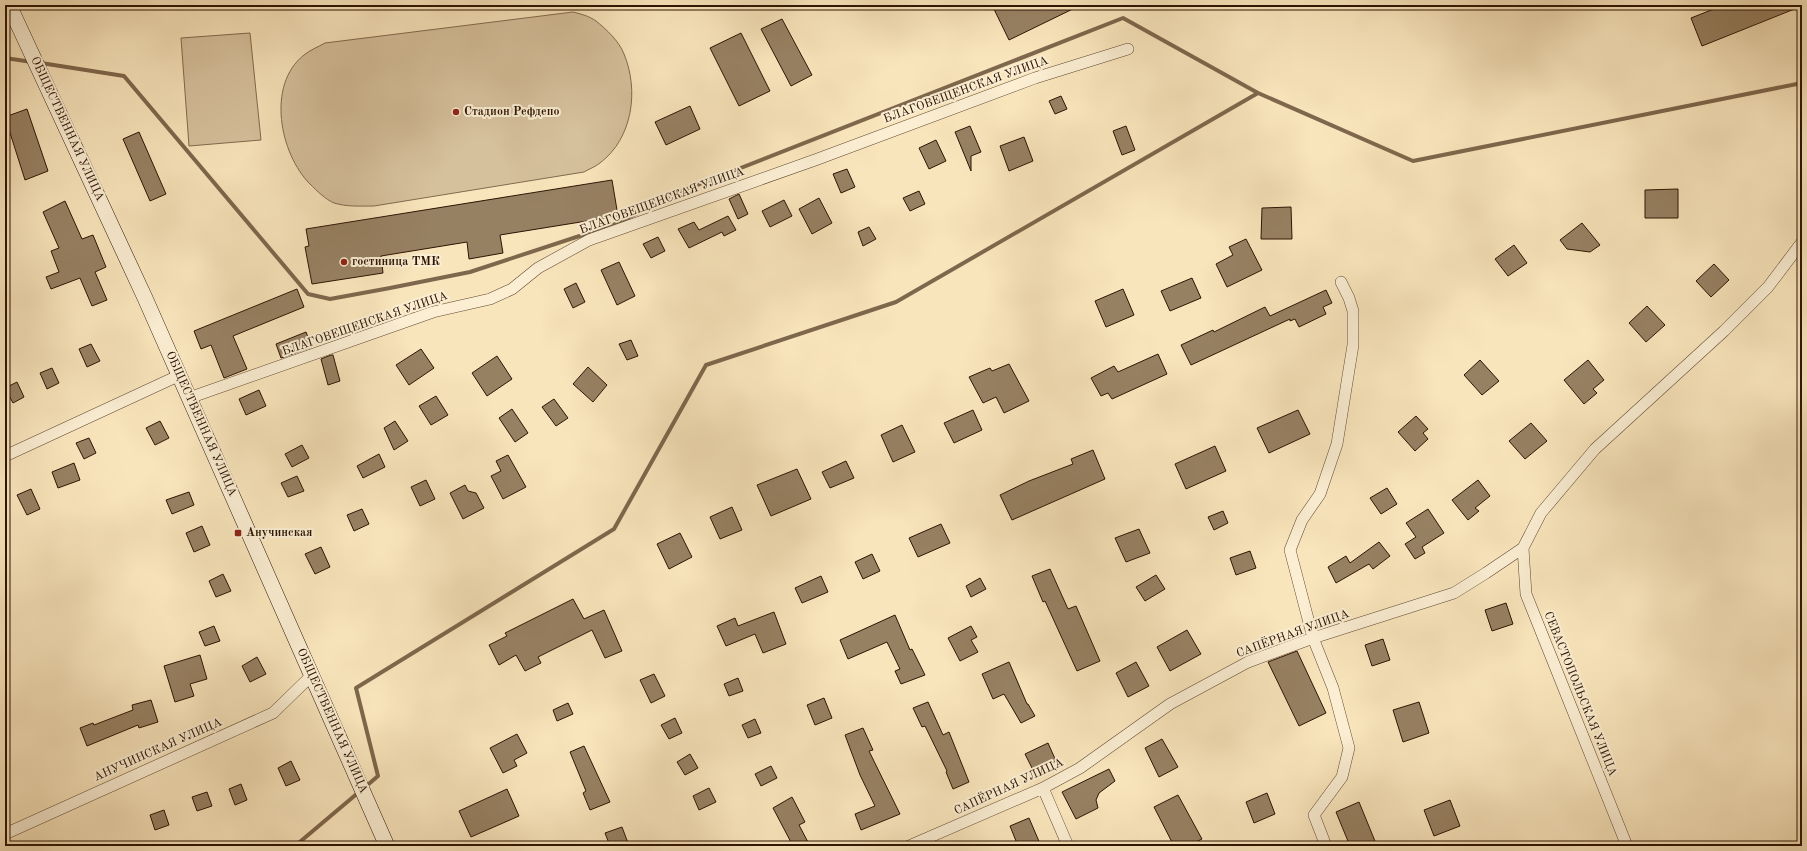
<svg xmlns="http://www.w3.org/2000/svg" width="1807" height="851" viewBox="0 0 1807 851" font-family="'Old Standard TT',serif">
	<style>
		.garden { fill: #d6c19d; stroke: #826a50 }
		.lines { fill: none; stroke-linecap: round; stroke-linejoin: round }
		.stream { stroke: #7e674c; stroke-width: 4 }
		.building { fill: #978163; stroke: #2d1403 }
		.street-casing { stroke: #604831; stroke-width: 12 }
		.secondary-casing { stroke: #2d1403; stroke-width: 16 }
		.street { stroke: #fbeed3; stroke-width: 11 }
		.secondary { stroke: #fbeed3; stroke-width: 15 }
		.poi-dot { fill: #8f2418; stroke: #fbeed3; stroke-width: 1.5 }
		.labels { text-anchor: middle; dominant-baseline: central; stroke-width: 4; stroke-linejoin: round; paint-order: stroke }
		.street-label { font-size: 12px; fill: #2d1403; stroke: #fbeed3 }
		.poi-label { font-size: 12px; font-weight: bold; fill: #2d1403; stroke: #fbeed3; text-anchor: start }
	</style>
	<rect width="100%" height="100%" fill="#f9e5bc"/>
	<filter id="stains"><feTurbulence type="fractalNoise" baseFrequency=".005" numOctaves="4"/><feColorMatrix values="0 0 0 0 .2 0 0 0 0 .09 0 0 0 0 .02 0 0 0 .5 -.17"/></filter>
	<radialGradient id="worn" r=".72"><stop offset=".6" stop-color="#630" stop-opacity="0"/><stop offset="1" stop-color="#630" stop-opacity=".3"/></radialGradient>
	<path class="garden" d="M573 12C581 14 589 16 596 21 606 29 619 41 624 54 639 90 633 138 600 163 595 167 589 169 584 172L374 206C360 206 347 207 334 203 325 199 317 191 310 184 280 154 266 85 304 55 310 50 318 47 325 43Z
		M250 33 261 140 189 146 181 38Z"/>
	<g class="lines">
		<path class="stream" d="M5 58 32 62
			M41 63 124 76 308 294 330 299 390 288 470 272 616 224 677 193 1123 18 1258 93
			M364 788 378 776 356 688 614 529 706 365 896 302 1258 93 1413 161 1802 83
			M295 846 359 792"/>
	</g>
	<path class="building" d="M992 5H1081L1009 40Z
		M1724 5H1802V6L1702 46 1691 18Z
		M782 19 812 75 791 86 761 29Z
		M741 33 770 91 739 106 710 48Z
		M1061 96 1067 109 1055 114 1049 101Z
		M690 106 700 129 666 145 655 122Z
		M27 109 48 171 25 180 5 117Z
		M970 126 981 152 971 156V171L955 132Z
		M1126 126 1135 150 1122 155 1113 131Z
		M139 132 166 194 150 201 123 139Z
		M1024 137 1033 161 1009 171 1000 146Z
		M936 140 946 161 929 169 919 148Z
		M847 169 855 187 841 193 833 174Z
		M612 180 618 216 500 235 503 253 469 259 467 242 381 256 383 273 312 284 305 247 309 246 306 229Z
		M1678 189V218H1645V190Z
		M919 191 925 204 910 211 903 198Z
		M739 194 748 214 738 219 729 199Z
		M819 198 832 223 812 234 799 209Z
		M784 200 792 216 770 227 762 211Z
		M65 201 82 239 93 235 106 267 95 272 107 300 92 306 80 278 51 289 46 277 59 272 51 251 59 248 43 212Z
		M1291 207 1292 239H1261L1262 208Z
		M728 216 736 230 724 236 722 232 689 248 678 229 694 222 699 230Z
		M1582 223 1600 245 1590 252 1567 249 1560 240Z
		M869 227 876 239 863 246 858 232Z
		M658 237 665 251 651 258 643 244Z
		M1246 239 1262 270 1227 287 1216 264 1233 255 1229 247Z
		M1514 245 1527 263 1508 276 1495 259Z
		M619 262 635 296 617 305 601 270Z
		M1714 264 1729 280 1711 297 1696 281Z
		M1192 278 1201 298 1170 311 1161 291Z
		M576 283 585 302 573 308 564 289Z
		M297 289 304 307 233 336 247 369 224 378 211 345 201 349 194 331Z
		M1123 289 1134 315 1106 327 1095 301Z
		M1326 290 1332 303 1323 307 1326 314 1299 327 1295 319 1290 321V319L1191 365 1181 345 1213 330 1214 332 1265 307 1270 316Z
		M1647 306 1665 325 1646 342 1629 323Z
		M306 332 312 347 281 358 276 344Z
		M631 340 638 356 627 360 619 344Z
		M91 344 100 361 87 367 79 349Z
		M421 349 434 368 409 385 396 365Z
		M1158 354 1167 374 1112 399 1108 393 1101 396 1091 378 1114 366 1118 372Z
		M331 355H333L340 381 328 385 321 359Z
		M497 356 512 379 487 396 472 373Z
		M1480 360 1499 381 1482 395 1464 375Z
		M1588 360 1604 380 1593 389 1597 393 1584 404 1564 380Z
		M1009 364 1029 401 1004 413 996 397 983 403 969 377 990 368 992 371Z
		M588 367 607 385 593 402 573 384Z
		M52 368 59 383 47 389 40 373Z
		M17 382 24 397 13 403 5 388Z
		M259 390 266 406 246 415 239 399Z
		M436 396 448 415 431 425 419 406Z
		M554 399 568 418 556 426 542 407Z
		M512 409 528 433 515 442 499 418Z
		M973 410 982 430 954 443 944 423Z
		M1298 410 1310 434 1269 453 1257 428Z
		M1416 416 1428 429 1423 433 1428 439 1415 451 1398 432Z
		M160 421 169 438 155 445 146 428Z
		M395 421 408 441 394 450 384 428Z
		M1531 423 1547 441 1525 459 1509 441Z
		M902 425 915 452 893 462 881 435Z
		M89 438 96 453 84 459 76 443Z
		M302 445 309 458 292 467 285 454Z
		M1215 446 1226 471 1186 489 1175 464Z
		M1093 450 1105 479 1012 520 1000 495 1029 481 1073 464 1071 459Z
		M379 454 385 467 363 478 357 466Z
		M508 455 526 487 503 499 491 476 501 471 496 461Z
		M846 461 854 478 830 488 822 472Z
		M74 463 80 480 58 488 52 472Z
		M797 469 811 499 771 516 757 485Z
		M297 476 304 491 288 497 281 483Z
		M426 480 435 499 420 506 411 487Z
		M1478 480 1490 496 1475 508 1479 511 1468 520 1452 500Z
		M465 485 468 491 476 493 484 508 463 519 450 493Z
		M1387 488 1397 504 1381 514 1370 498Z
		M31 489 40 509 27 515 17 495Z
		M189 492 194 505 172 514 166 500Z
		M732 507 742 530 720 539 710 517Z
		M362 509 369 524 354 531 347 515Z
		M1428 509 1444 533 1422 547 1425 553 1415 559 1405 544 1416 537 1406 523Z
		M1223 511 1228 523 1214 530 1208 517Z
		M941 524 950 543 918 557 909 538Z
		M202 526 210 545 194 552 186 533Z
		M1139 529 1150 553 1126 562 1115 538Z
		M680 533 692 557 669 569 657 544Z
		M1379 542 1390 556 1373 569 1369 564 1336 583 1328 567 1346 556 1350 563Z
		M321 547 330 567 315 574 305 554Z
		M1250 551 1256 568 1236 575 1230 558Z
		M872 554 880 571 863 579 855 562Z
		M1050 569 1068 609 1076 606 1100 661 1077 671 1045 601 1043 602 1032 576Z
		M223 574 231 591 216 597 209 581Z
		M1156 575 1165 589 1145 601 1136 587Z
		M821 576 828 592 802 603 795 588Z
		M980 578 986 589 971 597 966 586Z
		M573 599 584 619 604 610 622 651 605 658 592 630 538 657 541 663 525 671 516 655 499 665 489 645 507 636 505 633Z
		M1506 603 1513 624 1492 631 1485 610Z
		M774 612 786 644 763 653 755 634 726 646 717 626 735 618 738 626Z
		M895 615 910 650 912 649 925 675 901 684 895 671 900 669 887 642 848 659 840 640Z
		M214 626 220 641 205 646 199 632Z
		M971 626 977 637 971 640 978 652 960 661 948 638Z
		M1187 630 1201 654 1170 671 1157 647Z
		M1383 639 1390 660 1372 666 1365 645Z
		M1297 651 1326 713 1299 726 1268 662Z
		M200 655 207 679 190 684 194 696 175 702 164 666Z
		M257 657 266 674 250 682 242 666Z
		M1009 662 1027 704H1028L1035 716 1021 723 1004 694 993 699 982 674Z
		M1136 662 1149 686 1128 697 1116 673Z
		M654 674 665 696 651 703 640 680Z
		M738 678 743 691 729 696 724 684Z
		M824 698 832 718 815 725 807 705Z
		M151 700 158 722 139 728 138 725 87 746 80 728 93 723 94 725 133 710 132 705Z
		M928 702 943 735 949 732 969 782 953 789 946 772 947 771 925 726 922 727 913 708Z
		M1419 702 1429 733 1403 742 1393 710Z
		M568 703 573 714 557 721 553 710Z
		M675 718 682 733 669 739 661 725Z
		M755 719 761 733 748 738 742 725Z
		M863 728 873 750 869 751 900 814 861 830 855 814 875 806 860 775 845 735Z
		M517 734 527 753 514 760 517 766 503 773 490 748Z
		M1162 739 1178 767 1159 777 1145 748Z
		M1048 743 1056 761 1034 772 1025 754Z
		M584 746 610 802 590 810 583 793 586 791 570 752Z
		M690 754 698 768 685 775 677 762Z
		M291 761 300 780 286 786 278 768Z
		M771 766 777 778 761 786 755 774Z
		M1109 769 1115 781 1099 793 1096 800 1098 808 1076 819 1062 792Z
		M241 784 247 800 235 805 229 789Z
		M709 788 716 802 699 810 693 796Z
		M507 789 519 816 471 837 459 811Z
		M207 792 212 806 197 811 192 797Z
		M1267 793 1275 814 1254 823 1246 802Z
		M1178 795 1202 839 1188 846H1174L1154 807Z
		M792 797 805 822 799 825 810 846H793L773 808Z
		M1450 800 1460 826 1434 836 1424 810Z
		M1359 802 1377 846H1350L1336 812Z
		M164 810 169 825 155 830 150 815Z
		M1029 818 1041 846H1018L1010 826Z
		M622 827 628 843 622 846H610L605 833Z"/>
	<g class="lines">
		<g class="street-casing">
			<path id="street" d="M189 398 433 312 490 299 512 289 538 268 589 240 815 160 1035 78 1128 49
				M5 456 180 375
				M1523 548 1526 594 1627 846
				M1043 788 1068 846
				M5 834 273 713 312 675
				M909 846 1043 788 1080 768 1170 704 1248 662 1313 638 1454 593 1486 573 1523 548 1541 513 1595 449 1724 331 1768 287 1802 242
				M1326 846 1314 815 1342 777 1349 748 1333 688 1313 638 1290 550 1302 520 1320 494 1337 444 1353 345V311L1349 298 1341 282"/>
		</g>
		<g class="secondary-casing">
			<path id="secondary" d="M9 5 145 298 387 846"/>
		</g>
		<use href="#street" class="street"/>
		<use href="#secondary" class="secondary"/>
	</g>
	<g class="poi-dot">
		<circle cx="456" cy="112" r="4"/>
		<circle cx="344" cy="262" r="4"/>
		<rect x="234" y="529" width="8" height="8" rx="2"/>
	</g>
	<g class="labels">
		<g class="street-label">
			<text transform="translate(966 90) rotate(-20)">БЛАГОВЕЩЕНСКАЯ УЛИЦА</text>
			<text transform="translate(67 129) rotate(65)">ОБЩЕСТВЕННАЯ УЛИЦА</text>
			<text transform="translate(662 201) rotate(-20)">БЛАГОВЕЩЕНСКАЯ УЛИЦА</text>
			<text transform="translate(365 324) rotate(-19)">БЛАГОВЕЩЕНСКАЯ УЛИЦА</text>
			<text transform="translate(201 424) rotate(66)">ОБЩЕСТВЕННАЯ УЛИЦА</text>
			<text transform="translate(1293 634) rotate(-20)">САПЁРНАЯ УЛИЦА</text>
			<text transform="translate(1580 694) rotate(68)">СЕВАСТОПОЛЬСКАЯ УЛИЦА</text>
			<text transform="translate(332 721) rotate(66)">ОБЩЕСТВЕННАЯ УЛИЦА</text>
			<text transform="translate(158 750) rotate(-24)">АНУЧИНСКАЯ УЛИЦА</text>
			<text transform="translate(1009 787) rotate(-25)">САПЁРНАЯ УЛИЦА</text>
		</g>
		<g class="poi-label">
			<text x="464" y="112">Стадион Рефдепо</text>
			<text x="352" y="262">гостиница ТМК</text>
			<text x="246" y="533">Анучинская</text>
		</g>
	</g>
	<rect width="1807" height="851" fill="none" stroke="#f9e5bc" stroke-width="20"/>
	<rect x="6" y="6" width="1795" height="839" fill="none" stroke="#2d1403" stroke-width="2"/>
	<rect x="10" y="10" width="1787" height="831" fill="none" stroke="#2d1403"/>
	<rect width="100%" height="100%" filter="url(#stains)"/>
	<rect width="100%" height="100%" fill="url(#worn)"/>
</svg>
